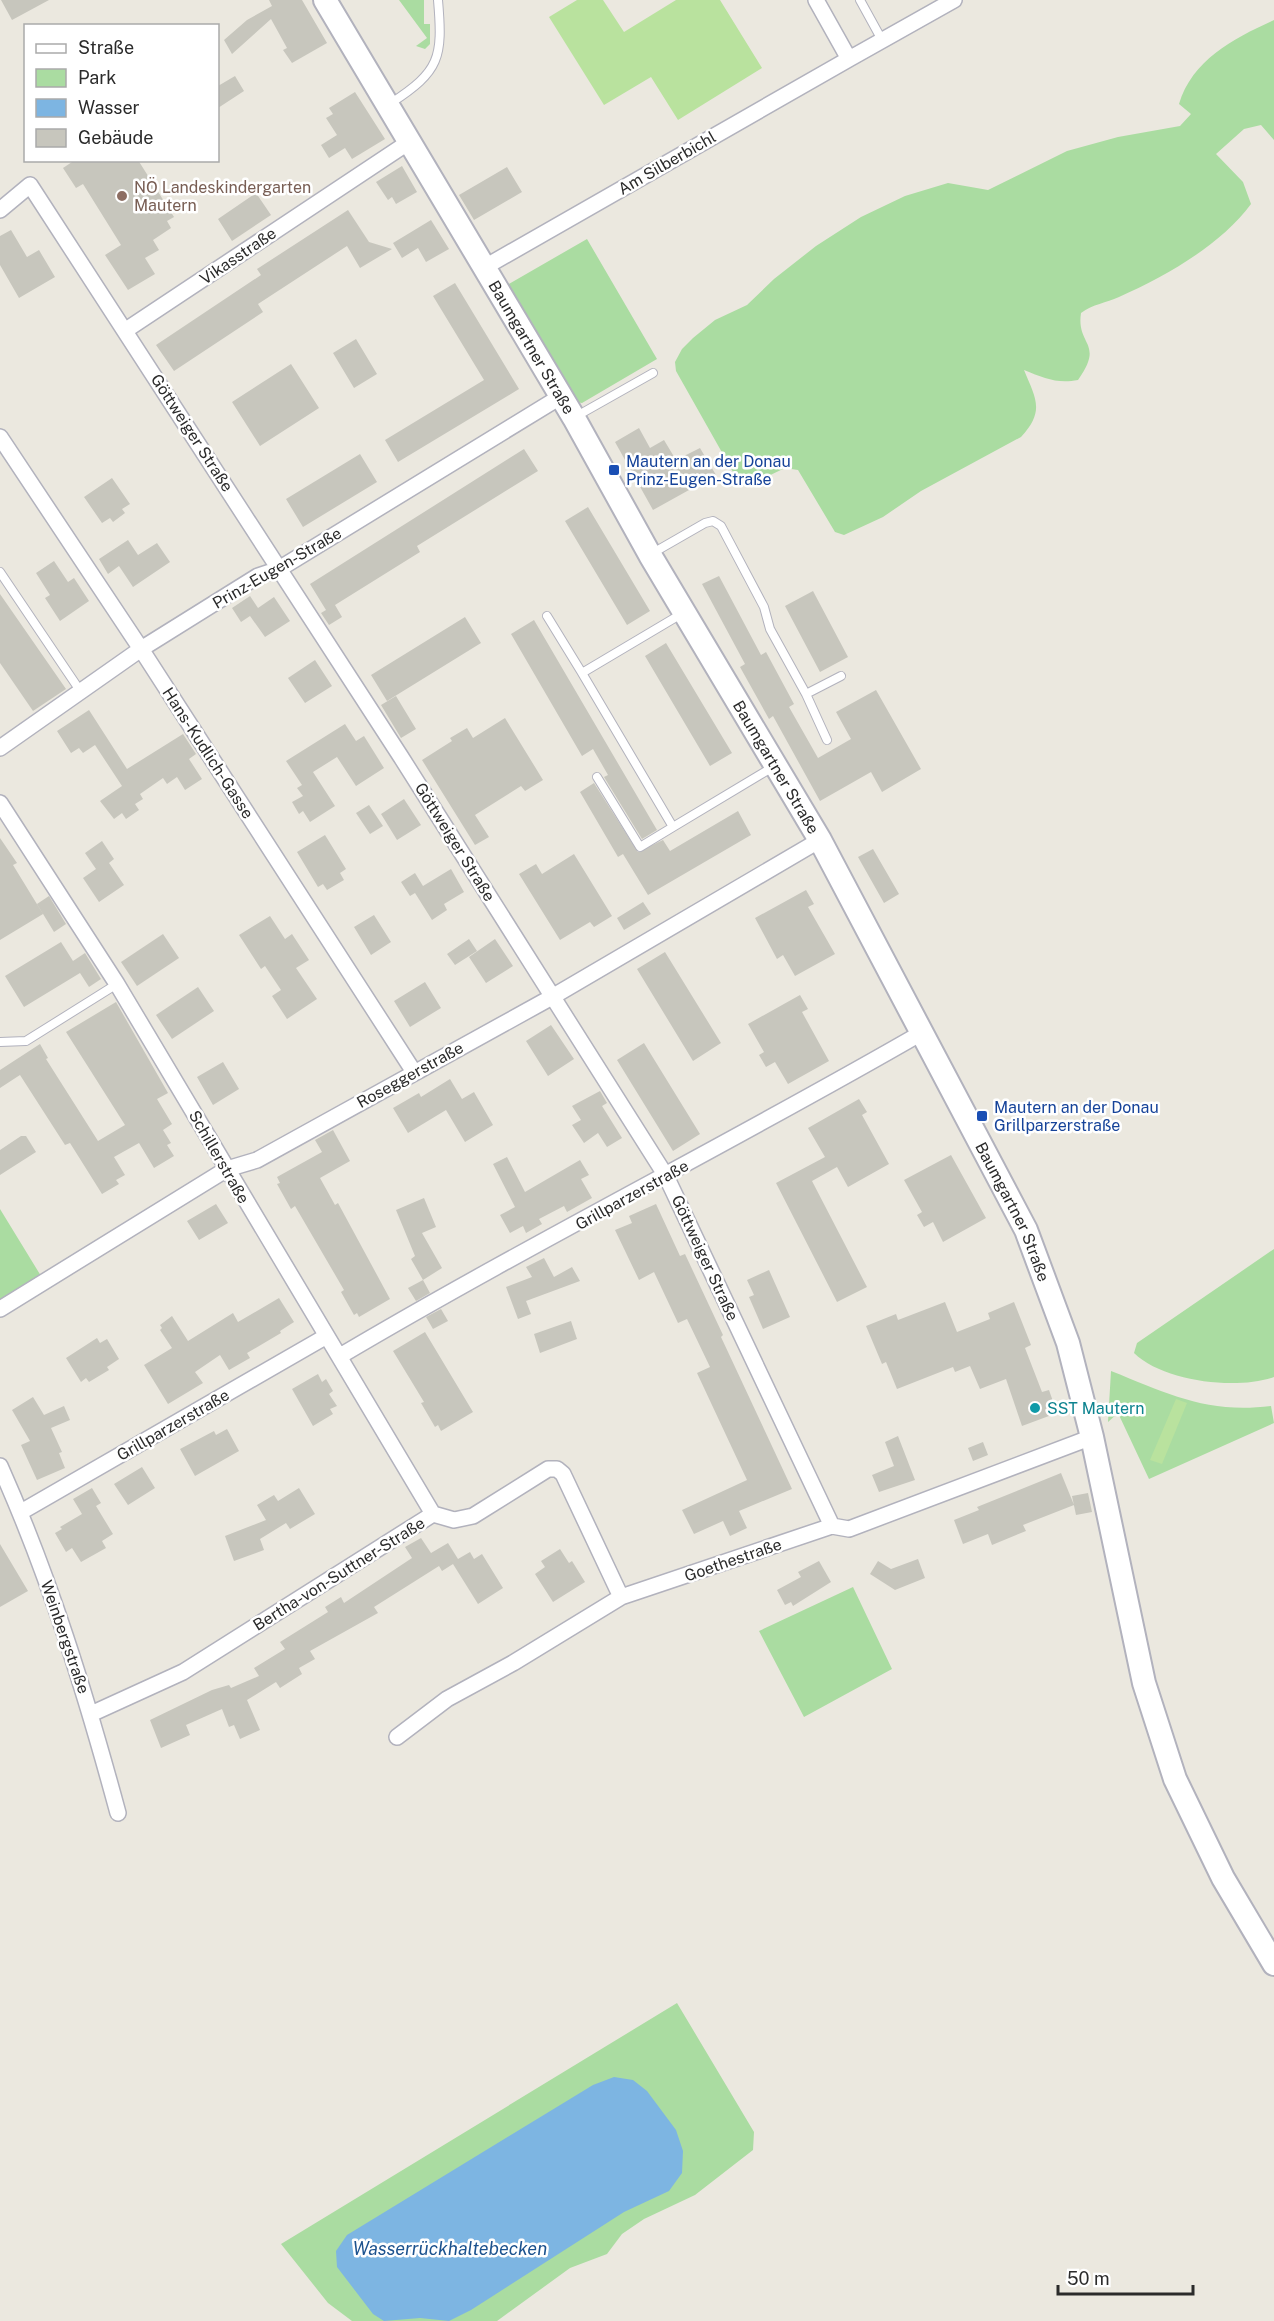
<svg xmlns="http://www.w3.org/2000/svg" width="1274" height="2321" viewBox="0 0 1274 2321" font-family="'Public Sans',sans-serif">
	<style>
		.green { fill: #aadca1 }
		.pitch { fill: #b9e29e }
		.water { fill: #7db5e2 }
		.building { fill: #c7c6bd }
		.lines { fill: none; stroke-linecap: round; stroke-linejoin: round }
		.lane-casing { stroke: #b2b2bd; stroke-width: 10 }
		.street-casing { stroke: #b2b2bd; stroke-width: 18 }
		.secondary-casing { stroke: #b2b2bd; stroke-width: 26 }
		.lane { stroke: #fff; stroke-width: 8 }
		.street { stroke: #fff; stroke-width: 15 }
		.secondary { stroke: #fff; stroke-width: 22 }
		.education-dot { fill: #8d6e63; stroke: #fff; stroke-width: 2 }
		.transit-dot { fill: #1a4fb4; stroke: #fff; stroke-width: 2 }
		.culture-dot { fill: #0f9aa8; stroke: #fff; stroke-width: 2 }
		.labels { text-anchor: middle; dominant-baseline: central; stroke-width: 5; stroke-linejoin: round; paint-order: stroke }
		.street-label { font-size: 16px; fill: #2b2b2b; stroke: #fff }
		.education-label { font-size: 16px; fill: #785e54; stroke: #fff; text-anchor: start }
		.transit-label { font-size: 16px; fill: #164399; stroke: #fff; text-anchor: start }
		.culture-label { font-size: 16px; fill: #0d838f; stroke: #fff; text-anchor: start }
		.water-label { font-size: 18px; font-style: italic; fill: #1c528e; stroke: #fff }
	</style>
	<rect width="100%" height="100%" fill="#ebe8df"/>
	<path class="green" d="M399 0H424V24H430V44L425 49 416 46 427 38Z
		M1274 20V140L1261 125 1244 129 1216 154 1243 182 1251 204C1221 245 1166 276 1119 297 1106 303 1093 304 1081 313 1076 346 1105 342 1078 380 1057 384 1044 378 1024 370 1036 399 1045 411 1021 437L921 491 883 517 844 535 835 532 798 470 785 468 747 486 737 479 676 371 675 362 682 349 693 338 715 320 747 305 774 279 816 246 861 217 905 196 948 183 988 190 1067 151 1118 137 1180 126 1191 114 1179 104C1192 60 1234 38 1274 20Z
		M587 239 657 359 582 403 576 402 507 285Z
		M0 1209 41 1276 0 1301Z
		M1274 1249V1377C1236 1390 1164 1382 1134 1353L1137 1343Z
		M1111 1371C1169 1394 1207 1414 1271 1406L1274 1423 1149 1479 1118 1413 1108 1422Z
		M853 1587 892 1669 804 1717 759 1631Z
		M677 2003 754 2132 753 2150 695 2195 644 2219 622 2234 607 2254 570 2268 497 2321H352L328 2303 281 2244Z"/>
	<path class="pitch" d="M577 0H603L624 32 676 0H720L762 68 678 120 651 77 604 105 549 17Z
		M1176 1399 1187 1403 1162 1464 1150 1460Z"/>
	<path class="water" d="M614 2077 633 2080 647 2091 676 2130 683 2151 682 2173 669 2191 624 2212 471 2310 449 2321 420 2318 384 2321 373 2314 337 2267 336 2251 347 2235 593 2085Z"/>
	<path class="building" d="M1 0H49L12 20Z
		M269 0H302L327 43 292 63 283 50 287 48 271 19 232 54 224 40 247 20 272 6Z
		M235 76 244 91 218 108V86Z
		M355 92 385 139 352 159 345 148 329 158 321 145 337 135 326 118 333 114 329 108Z
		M75 160H138L174 217 167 221 171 228 153 240 159 250 145 258 155 274 128 290 105 255 121 245 83 184 76 188 63 168Z
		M402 166 417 192 396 204 392 197 388 200 376 182Z
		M507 167 522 192 474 220 459 195Z
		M256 193 271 215 232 241 218 219Z
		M348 210 369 242 392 249 360 268 347 246 258 304 263 312 174 371 156 345 261 275 257 269Z
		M431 220 449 249 426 262 418 248 402 258 393 243Z
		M11 230 27 257 39 250 55 277 19 298 0 265V236Z
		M455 283 519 389 398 462 385 440 484 380 433 296Z
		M356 339 377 374 354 388 333 353Z
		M291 364 319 408 260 446 232 402Z
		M639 428 650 448 664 440 676 460 700 448 716 475 653 510 615 442Z
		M524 449 538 471 417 546 420 552 335 605 342 617 329 625 321 613 326 610 310 584Z
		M360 454 377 482 303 527 286 499Z
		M112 478 130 504 122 509 125 513 113 522 110 518 102 523 84 497Z
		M588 507 650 611 627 625 565 521Z
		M128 540 138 555 157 543 170 562 133 587 119 566 108 574 99 559Z
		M54 561 68 582 74 578 89 601 60 621 45 598 50 595 36 573Z
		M719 576 761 655 766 652 794 704 789 707 818 758 851 739 836 712 876 690 921 769 882 792 871 772 820 801 773 716 769 719 740 667 745 664 702 584Z
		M813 591 848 657 820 672 785 606Z
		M0 594 66 689 33 711 0 663Z
		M250 596 258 608 274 597 290 621 265 637 250 616 241 622 232 608Z
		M465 617 481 643 387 701 371 675Z
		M534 620 657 830 642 839 604 777 608 775 593 749 582 756 511 634Z
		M666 643 732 753 710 766 645 656Z
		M315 660 332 686 305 703 288 678Z
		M396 696 416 729 401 738 381 705Z
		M89 710 127 769 183 734 196 754 189 759 202 779 185 790 177 777 167 784 163 778 140 794 143 799 135 804 139 810 126 819 122 813 114 819 100 801 122 786 95 745 83 753 79 748 71 753 57 731Z
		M505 718 543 780 525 791 521 786 475 815 489 837 475 845 422 760 452 741 450 738 467 728 473 738Z
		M345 724 356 741 364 736 384 768 356 786 337 757 313 772 335 806 310 822 303 811 299 814 292 802 303 796 297 788 302 785 286 761Z
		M594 783 638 852 663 840 670 851 738 811 751 835 648 895 623 854 618 857 580 792Z
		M404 799 421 825 397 840 381 814Z
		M369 805 383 826 370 834 356 813Z
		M325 835 346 869 340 873 344 880 327 890 323 884 318 887 297 852Z
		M0 838 17 863 13 865 43 914 0 940Z
		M102 841 114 859 109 863 124 885 99 902 83 878 96 869 85 853Z
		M873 849 899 894 884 903 858 857Z
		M574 854 612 916 594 927 590 922 560 940 519 874 536 864 542 874Z
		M451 869 464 892 444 904 447 910 432 920 415 893 410 896 401 882 415 873 423 886Z
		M806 890 814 904 808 907 835 954 795 976 783 955 777 959 755 918Z
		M49 896 66 924 54 932 37 904Z
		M643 902 651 914 624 930 617 918Z
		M374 915 391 942 371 955 354 927Z
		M270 916 285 939 292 934 309 960 296 968 317 999 287 1019 272 996 281 990 265 966 261 969 239 935Z
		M163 934 179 958 137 986 121 962Z
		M469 939 477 951 455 965 447 954Z
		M495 939 513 966 486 983 469 957Z
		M61 942 73 961 85 953 101 979 89 987 80 973 24 1007 5 976Z
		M665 952 721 1043 693 1061 637 969Z
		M425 982 441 1008 410 1027 394 1001Z
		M198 987 214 1011 172 1039 156 1015Z
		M800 995 808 1009 802 1012 829 1061 788 1084 775 1062 766 1067 759 1055 764 1052 748 1024Z
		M116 1002 168 1093 157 1099 172 1124 163 1130 171 1143 167 1145 174 1156 154 1168 139 1143 114 1157 125 1175 116 1180 119 1184 102 1194 70 1143 65 1145 20 1075 0 1088V1070L40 1044 48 1058 46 1059 98 1141 125 1125 66 1032Z
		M551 1025 574 1059 548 1076 526 1041Z
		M644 1043 700 1134 673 1151 617 1060Z
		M223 1062 239 1089 213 1105 197 1077Z
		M450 1079 462 1099 474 1092 493 1125 465 1142 446 1110 408 1133 393 1108 419 1093 421 1097Z
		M600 1091 607 1103 602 1106 622 1138 607 1147 598 1133 584 1143 572 1125 581 1120 572 1106Z
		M859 1099 867 1112 862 1115 889 1164 848 1187 837 1167 812 1181 867 1287 837 1302 776 1183 825 1157 808 1128Z
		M333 1130 350 1161 320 1178 335 1205 338 1203 390 1299 359 1317 357 1313 354 1315 341 1292 344 1290 295 1206 291 1209 277 1184 280 1183 277 1177 322 1152 315 1140Z
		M21 1136H26L36 1152 0 1175V1150Z
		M951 1155 986 1218 943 1242 933 1222 924 1227 917 1215 922 1212 904 1180Z
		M507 1157 525 1192 580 1160 589 1175 581 1179 592 1198 567 1212 564 1206 539 1219 542 1224 526 1233 523 1226 510 1233 500 1215 515 1207 493 1164Z
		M424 1198 436 1227 422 1233 442 1268 423 1280 411 1259 415 1256 396 1210Z
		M216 1204 228 1223 199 1240 187 1221Z
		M656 1204 680 1256 685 1254 723 1335 721 1337 792 1489 739 1511 747 1528 730 1536 723 1521 694 1534 682 1510 747 1480 697 1373 710 1367 687 1319 678 1323 654 1272 639 1280 615 1230 632 1223 629 1216Z
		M544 1258 554 1277 572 1267 580 1281 526 1301 531 1314 518 1319 506 1287 532 1277 526 1267Z
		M769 1270 790 1317 763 1329 749 1297 754 1295 747 1280Z
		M423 1280 430 1293 416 1301 408 1288Z
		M279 1298 294 1322 280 1331 281 1333 247 1353 250 1358 229 1370 220 1355 195 1372 203 1383 168 1404 144 1365 172 1348 160 1330 162 1328 160 1325 172 1316 188 1341 233 1313 238 1322Z
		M945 1302 957 1332 990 1319 988 1313 1014 1302 1031 1345 1025 1348 1042 1392 1049 1390 1057 1413 1022 1426 1006 1379 980 1389 970 1366 955 1372 953 1367 897 1389 886 1362 882 1364 866 1326 896 1314 898 1320Z
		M441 1309 448 1321 433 1329 426 1317Z
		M571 1321 577 1339 540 1353 534 1334Z
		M425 1332 473 1412 441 1431 438 1425 435 1427 421 1403 424 1402 393 1351Z
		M97 1338 100 1343 107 1339 119 1359 107 1367 109 1370 89 1382 86 1378 81 1382 66 1358Z
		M318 1374 322 1382 326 1379 333 1391 329 1394 337 1406 330 1409 333 1414 313 1426 292 1389Z
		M33 1397 44 1415 64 1406 70 1420 51 1428 62 1452 59 1453 65 1468 37 1480 21 1445 30 1441 12 1410Z
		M227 1429 239 1451 195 1476 180 1449 214 1431 216 1435Z
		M898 1436 915 1480 879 1492 872 1475 894 1466 885 1442Z
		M983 1442 988 1455 973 1461 968 1448Z
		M142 1467 155 1488 128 1505 114 1484Z
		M1061 1473 1074 1505 1023 1525 1026 1531 992 1545 988 1534 963 1544 954 1520 979 1510 977 1507Z
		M92 1488 101 1503 96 1506 113 1534 102 1541 106 1548 81 1562 72 1548 66 1552 55 1533 62 1529 60 1527 82 1514 73 1499Z
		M299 1488 315 1514 290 1529 286 1523 260 1539 264 1550 234 1561 225 1536 266 1520 257 1505 274 1495 278 1501Z
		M1088 1493 1092 1512 1076 1515 1072 1496Z
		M421 1538 431 1553 448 1543 458 1559 470 1552 474 1559 482 1554 503 1588 478 1604 453 1564 442 1571 439 1566 374 1607 378 1613 310 1651 315 1659 299 1668 302 1674 280 1688 276 1682 247 1700 260 1730 240 1739 234 1725 229 1727 222 1709 186 1725 190 1735 161 1748 150 1720 212 1690 229 1685 231 1688 259 1676 254 1668 285 1649 280 1642 328 1612 325 1607 341 1597 344 1603 412 1558 405 1547Z
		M0 1544 28 1591 0 1607Z
		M560 1549 569 1563 572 1561 585 1582 553 1602 535 1574 545 1567 541 1561Z
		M918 1559 925 1578 895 1590 870 1574 878 1561 891 1569Z
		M819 1561 831 1582 793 1606 791 1602 785 1605 777 1590 801 1577 798 1572Z"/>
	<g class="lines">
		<g class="lane-casing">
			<path id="lane" d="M860 0 882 40
				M391 103C440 71 443 58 438 0
				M575 417 653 373
				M651 554 705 523 713 521 721 526 764 607 770 629 806 694 827 740
				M0 572 81 692
				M547 616 582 673 683 613
				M582 673 673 827 773 767
				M806 694 841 676
				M597 777 640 847 673 827
				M0 1042 26 1041 117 984"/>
		</g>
		<g class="street-casing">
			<path id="street" d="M849 59 954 0
				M0 210 30 185 401 757 666 1176 832 1526
				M485 267 849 59 816 0
				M126 330 409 142
				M0 437 141 649 414 1072
				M0 748 141 649 258 576 279 569 560 397
				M0 803 117 984 433 1514
				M0 1309 227 1169 257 1160 552 997 820 840
				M340 1356C531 1243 731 1143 923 1032
				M0 1466C50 1578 86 1695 118 1813
				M21 1512 325 1337
				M91 1714 183 1672 433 1514 454 1520 473 1516 548 1469H557L563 1474 621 1597
				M397 1737 447 1699 513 1663 621 1597 832 1526 849 1529 1092 1437"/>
		</g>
		<g class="secondary-casing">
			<g id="secondary">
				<path id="s1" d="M325 0 574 418 650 555 820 840 1026 1230 1068 1343 1092 1437 1144 1683 1175 1779 1223 1878 1274 1964"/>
			</g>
		</g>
		<use href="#lane" class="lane"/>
		<use href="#street" class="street"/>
		<use href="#secondary" class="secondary"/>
	</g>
	<circle class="education-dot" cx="122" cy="196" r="6"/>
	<g class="transit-dot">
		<rect x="608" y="464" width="12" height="12" rx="3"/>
		<rect x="976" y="1110" width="12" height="12" rx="3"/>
	</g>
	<circle class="culture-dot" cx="1035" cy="1408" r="6"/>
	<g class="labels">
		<g class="street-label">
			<text transform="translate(667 163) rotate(-30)">Am Silberbichl</text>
			<text transform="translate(238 256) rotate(-34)">Vikasstraße</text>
			<text stroke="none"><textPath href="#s1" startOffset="404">Baumgartner Straße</textPath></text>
			<text transform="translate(192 433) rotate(57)">Göttweiger Straße</text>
			<text transform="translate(277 568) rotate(-30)">Prinz-Eugen-Straße</text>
			<text transform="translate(208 753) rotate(57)">Hans-Kudlich-Gasse</text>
			<text stroke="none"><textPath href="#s1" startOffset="890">Baumgartner Straße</textPath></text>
			<text transform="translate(455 842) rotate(58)">Göttweiger Straße</text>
			<text transform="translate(410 1075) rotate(-29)">Roseggerstraße</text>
			<text transform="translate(219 1157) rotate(60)">Schillerstraße</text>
			<text transform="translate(632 1195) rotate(-29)">Grillparzerstraße</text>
			<text stroke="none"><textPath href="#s1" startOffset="1394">Baumgartner Straße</textPath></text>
			<text transform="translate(705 1258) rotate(65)">Göttweiger Straße</text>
			<text transform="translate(173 1425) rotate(-30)">Grillparzerstraße</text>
			<text transform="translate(733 1560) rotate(-19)">Goethestraße</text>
			<text transform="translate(339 1574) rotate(-32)">Bertha-von-Suttner-Straße</text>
			<text transform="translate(65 1637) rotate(71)">Weinbergstraße</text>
		</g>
		<g class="education-label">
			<text x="134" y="187">NÖ Landeskindergarten<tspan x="134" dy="18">Mautern</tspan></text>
		</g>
		<g class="transit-label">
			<text x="626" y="461">Mautern an der Donau<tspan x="626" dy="18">Prinz-Eugen-Straße</tspan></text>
			<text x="994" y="1107">Mautern an der Donau<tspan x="994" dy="18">Grillparzerstraße</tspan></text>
		</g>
		<g class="culture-label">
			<text x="1047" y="1408">SST Mautern</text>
		</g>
		<g class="water-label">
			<text x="450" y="2248">Wasserrückhaltebecken</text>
		</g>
	</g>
	<rect x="24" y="24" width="195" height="138" fill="#ffffff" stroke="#aaaaaa" stroke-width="1.5"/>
	<rect x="36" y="44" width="30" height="9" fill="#ffffff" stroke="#aaaaaa" stroke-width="1.5"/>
	<text x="78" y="54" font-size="18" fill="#2b2b2b">Straße</text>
	<rect x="36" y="69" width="30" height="18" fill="#aadca1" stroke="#aaaaaa" stroke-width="1.5"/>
	<text x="78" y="84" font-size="18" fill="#2b2b2b">Park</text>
	<rect x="36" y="99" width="30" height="18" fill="#7db5e2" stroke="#aaaaaa" stroke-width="1.5"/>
	<text x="78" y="114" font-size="18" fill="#2b2b2b">Wasser</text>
	<rect x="36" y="129" width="30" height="18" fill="#c7c6bd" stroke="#aaaaaa" stroke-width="1.5"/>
	<text x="78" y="144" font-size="18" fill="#2b2b2b">Gebäude</text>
	<path d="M1058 2285v9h135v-9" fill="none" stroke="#2b2b2b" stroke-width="3"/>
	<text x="1067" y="2285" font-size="18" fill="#2b2b2b" stroke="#ffffff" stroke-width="4.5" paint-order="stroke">50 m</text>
</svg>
